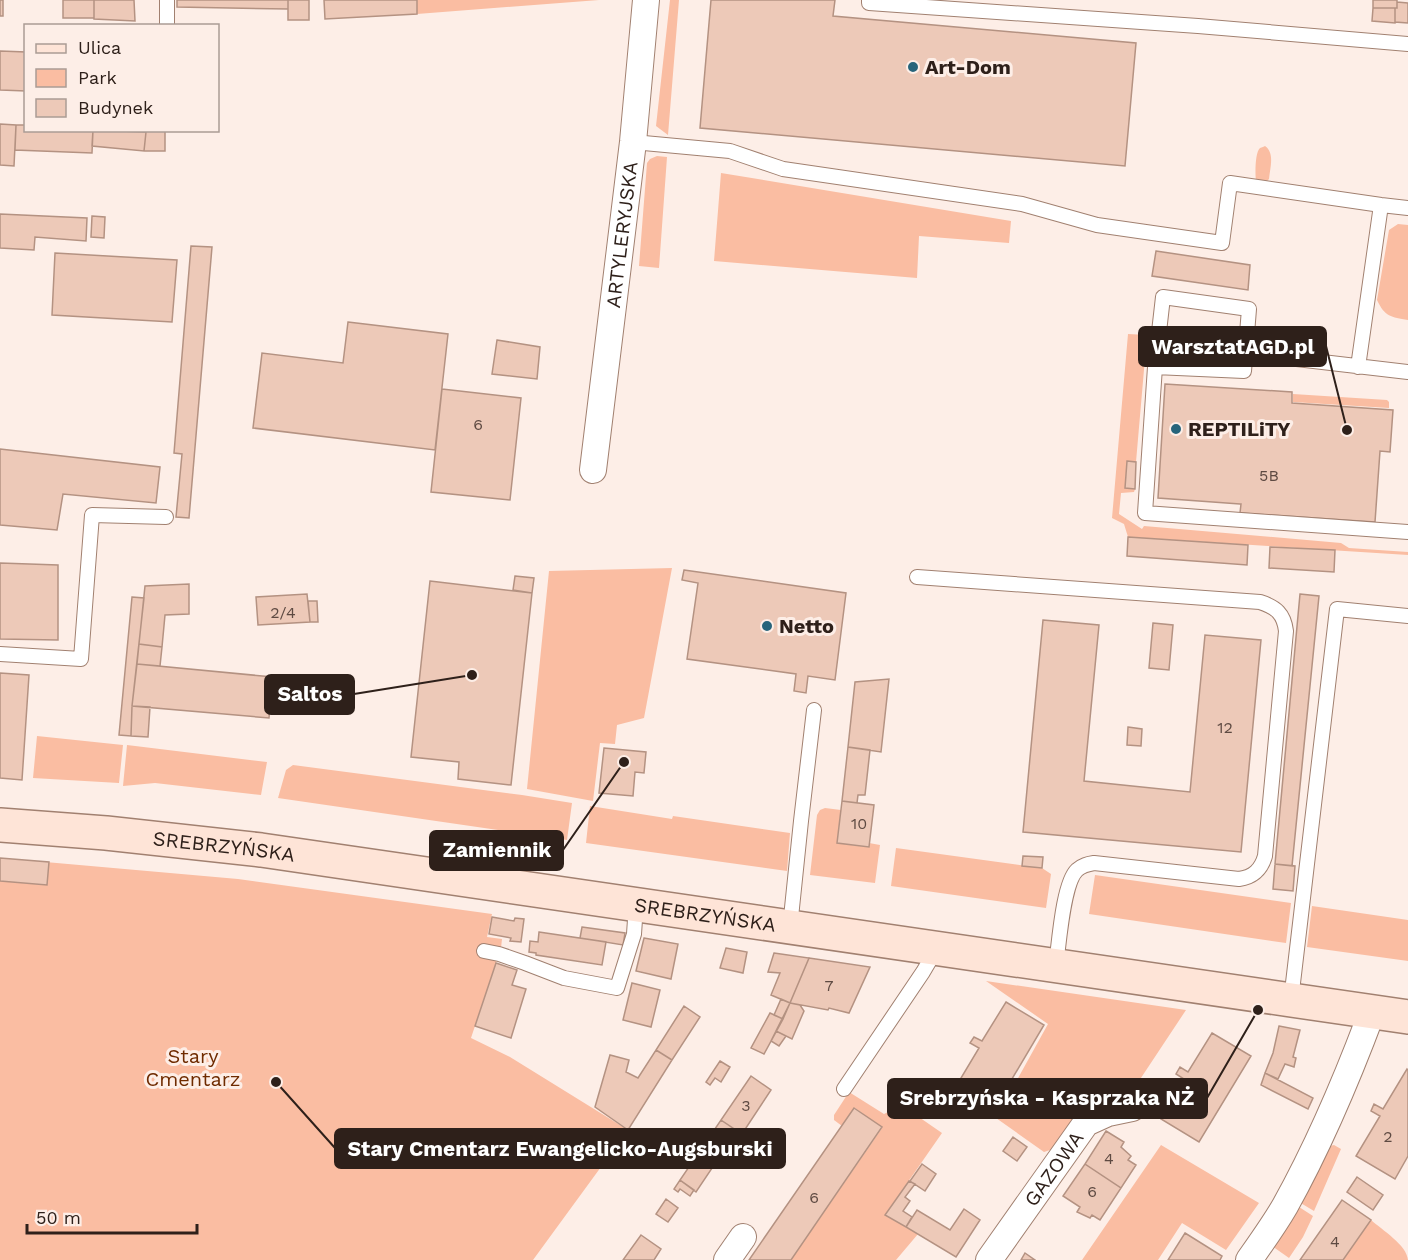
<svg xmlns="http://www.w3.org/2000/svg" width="1408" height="1260" viewBox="0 0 1408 1260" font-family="'Work Sans',sans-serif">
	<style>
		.green { fill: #fabda2 }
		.building { fill: #edc9b8; stroke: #b49282; stroke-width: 1.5 }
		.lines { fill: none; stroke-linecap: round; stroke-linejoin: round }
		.service-casing { stroke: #a18070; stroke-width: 16 }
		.minor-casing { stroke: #a18070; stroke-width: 28 }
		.secondary-casing { stroke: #a18070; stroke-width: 36 }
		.service { stroke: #fff; stroke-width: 14 }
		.minor { stroke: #fff; stroke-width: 26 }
		.secondary { stroke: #fee4d7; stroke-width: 33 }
		.poi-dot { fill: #27647b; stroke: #fdeee7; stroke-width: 2 }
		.labels { text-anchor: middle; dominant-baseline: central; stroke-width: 6; stroke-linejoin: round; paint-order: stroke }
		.number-label { font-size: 16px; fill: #5e4a42 }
		.poi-label { font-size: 20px; font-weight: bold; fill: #2e201a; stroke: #fdeee7; text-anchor: start }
		.street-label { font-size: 20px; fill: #2e201a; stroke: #fdeee7 }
		.park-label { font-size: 20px; fill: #6f2b00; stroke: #fdeee7 }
		.leader { fill: none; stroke: #2e201a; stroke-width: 2 }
		.callout-dot { fill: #2e201a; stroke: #fdeee7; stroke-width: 2 }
		.callout { fill: #2e201a; stroke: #2e201a; stroke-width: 2 }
		.callout-label { font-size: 21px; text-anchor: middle; font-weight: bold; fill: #fff }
	</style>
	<rect width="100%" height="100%" fill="#fdeee7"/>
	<path class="green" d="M417 0H599L417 14Z
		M670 0H679L668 135 656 126Z
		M1265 146C1275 153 1270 168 1269 179L1266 182 1256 181C1255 174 1255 152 1260 148 1262 147 1264 147 1265 146Z
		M657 156 667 157 659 268 639 266 647 163 650 159Z
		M721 173 1011 221 1009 243 919 236 917 278 714 261Z
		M1398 224 1408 225V320C1391 317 1385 317 1377 300L1389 230Z
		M1128 334 1147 335 1136 462 1127 461 1125 488 1135 489 1134 492 1121 493 1119 514 1142 529 1144 526 1341 543 1349 548 1408 552V555L1128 537 1124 524 1112 518Z
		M1293 394 1387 400 1389 402V408L1293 402Z
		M672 568 644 718 617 725 615 744 600 743 593 801 527 789 549 571Z
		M37 736 123 745 119 783 33 778Z
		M127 745 267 762 261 795 155 783 123 786Z
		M293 765 522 795 572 803 567 840 278 798 286 770Z
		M590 806 672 819 673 816 790 833 787 871 586 843Z
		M825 808 841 810 837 843 868 847 869 843 880 845 875 883 810 875 817 815 820 810Z
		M896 848 1042 868 1051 874 1046 908 891 886Z
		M0 858 238 879 492 914 487 937 502 939 501 948 471 1038 510 1057 628 1130 533 1260H0Z
		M1095 875 1291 903 1286 943 1089 914Z
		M1312 906 1408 920V961L1307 947Z
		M986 981 1186 1010 1131 1093 1099 1099 1077 1118 1059 1147 1044 1152 996 1118 1048 1024Z
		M849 1092 884 1114 896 1108 900 1104 942 1133 885 1215 918 1234 896 1260H791L882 1128 855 1108 842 1126 834 1120V1115Z
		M1161 1145 1259 1203 1226 1250 1182 1223 1158 1260H1082Z
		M1334 1145 1341 1149 1314 1211 1299 1202 1330 1146Z
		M1296 1205 1313 1216 1303 1237 1289 1258 1272 1246Z
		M1371 1220C1382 1230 1407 1245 1408 1260H1343Z"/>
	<path class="building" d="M0 0H3V16H0Z
		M63 0H94V18H63Z
		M94 0H134L135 21 94 19Z
		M177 0H288V9L177 7Z
		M288 0H309V20H288Z
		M324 0H417V14L325 19Z
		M711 0H835L833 16 1136 43 1125 166 700 128Z
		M1373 0H1397V8H1373Z
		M1397 2 1408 3V23L1395 22V8H1397Z
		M1373 8H1395V23L1372 21Z
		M0 51 26 52V91L0 90Z
		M0 124 16 125 14 166 0 165Z
		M16 125H26V130H93L92 153 15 150Z
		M93 130 146 132 144 151 92 146Z
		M148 130H165V151H144L146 132Z
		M0 214 87 218 86 241 35 237 34 250 0 248Z
		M92 216 105 217 104 238 91 237Z
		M191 246 212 247 189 518 176 517 182 454 174 453Z
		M1156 251 1250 265 1248 290 1152 276Z
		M55 253 177 260 172 322 52 315Z
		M348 322 448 334 435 450 253 428 262 353 343 363Z
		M497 340 540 347 537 379 492 374Z
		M1165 384 1292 392V403L1393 410 1390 452 1380 451 1375 522 1240 513 1241 504H1240L1158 498Z
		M442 389 521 398 510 500 431 492Z
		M0 449 160 467 156 503 63 494 57 530 0 525Z
		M1127 461 1136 462 1135 489 1125 488Z
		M1128 537 1248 545 1247 565 1127 556Z
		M1270 547 1335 550 1334 572 1269 568Z
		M0 563 58 565V640L0 639Z
		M684 570 846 593 835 680 808 676 806 693 794 691 796 674 687 659 698 583 682 580Z
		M515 576 534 578 532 593 513 590Z
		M430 581 532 593 511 785 458 779 459 762 411 757Z
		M189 584V614L165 615 162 647 139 644 145 586Z
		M307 594 310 622 258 625 256 597Z
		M1300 594 1319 596 1292 866 1275 864Z
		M132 597 144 598 132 706 131 736 119 735Z
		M308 601H317L318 622H310Z
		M1043 620 1099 625 1084 781 1190 792 1205 635 1261 640 1241 852 1023 832Z
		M1153 623 1173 625 1169 670 1149 668Z
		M139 644 162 647 160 666 137 664Z
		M137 664 273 677 269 718 132 706Z
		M0 673 29 675 22 780 0 778Z
		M889 679 881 752 848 747 855 682Z
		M132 706 150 707 148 737 131 736Z
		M1128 727 1142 729 1141 746 1127 745Z
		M848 747 870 750 865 795H858L857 803 842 801Z
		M604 748 646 752 644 773 635 772 633 796 599 793Z
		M842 801 874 805 869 847 837 843Z
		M1023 856 1043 857 1042 868 1022 866Z
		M0 858 49 862 47 885 0 881Z
		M1275 864 1295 866 1293 891 1273 889Z
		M492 917 514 921 515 918 524 919 521 942 510 941 511 938 489 934Z
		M582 927 625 933 623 945 580 938Z
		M539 932 606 942 602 965 536 955V953L529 952 530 941 538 942Z
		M644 938 678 944 671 979 636 971Z
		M726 948 747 952 743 973 720 968Z
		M774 953 809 958 790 1003 771 995 780 973 768 972Z
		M809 958 870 967 849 1013 829 1008 828 1010 790 1003Z
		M496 963 517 970 512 985 526 989 511 1038 475 1026Z
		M632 983 660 990 651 1027 623 1020Z
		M781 999 790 1003 783 1019 774 1015Z
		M1006 1002 1044 1025 993 1111 955 1088 979 1048 970 1043 974 1037 982 1041Z
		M790 1003 800 1005 804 1011 792 1039 776 1031Z
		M684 1006 700 1017 672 1060 656 1050Z
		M770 1013 783 1019 764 1054 751 1048Z
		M1279 1026 1300 1030 1293 1057 1296 1058 1294 1067 1285 1064 1278 1079 1265 1073 1273 1053Z
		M776 1031 786 1036 779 1046 771 1041Z
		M1212 1033 1251 1056 1199 1142 1161 1119 1184 1079 1176 1074 1180 1067 1188 1072Z
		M656 1050 672 1060 628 1130 595 1107 610 1055 629 1060 626 1072 638 1078Z
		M720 1061 730 1067 721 1082 715 1078 710 1085 706 1082Z
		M1407 1069 1408 1070V1156L1395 1179 1356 1156 1380 1116 1371 1111 1374 1104 1383 1109Z
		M1265 1073 1313 1098 1308 1109 1261 1085Z
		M751 1076 771 1090 742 1134 721 1120Z
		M854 1108 882 1127 791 1260H749Z
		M721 1120 737 1131 696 1192 680 1180Z
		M1106 1131 1124 1142 1121 1147 1131 1156 1128 1160 1136 1165 1121 1188 1085 1164Z
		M1013 1137 1027 1147 1017 1161 1003 1151Z
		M922 1164 936 1174 925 1191 910 1181Z
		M1085 1164 1121 1188 1100 1220 1092 1215 1090 1218 1077 1212 1080 1207 1063 1196Z
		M1357 1177 1383 1195 1373 1210 1347 1192Z
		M680 1180 694 1190 690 1196 680 1189 678 1192 674 1189Z
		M909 1181 915 1184 905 1197 910 1201 903 1211 912 1217 906 1227 885 1215Z
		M666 1199 678 1208 668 1222 656 1214Z
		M1342 1200 1371 1220 1343 1260H1300Z
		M964 1209 980 1220 956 1257 906 1227 917 1210 950 1230Z
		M1185 1233 1222 1256 1220 1260H1168Z
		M641 1235 661 1249 654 1260H623Z
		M1025 1253 1035 1260H1021Z"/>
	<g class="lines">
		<g class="service-casing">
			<path id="service" d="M167 0V26
				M869 0V3L1198 26 1408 44
				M633 142 730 151 783 169 1022 204 1097 225 1222 243 1230 183 1381 205 1408 208
				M1245 353 1408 372
				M1155 367 1244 371 1249 309 1163 297 1155 367 1145 513 1408 532
				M1358 367 1381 205
				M917 577 1260 602C1276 607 1284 614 1286 631L1265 856C1261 870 1253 877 1239 879L1094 863C1088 864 1082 865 1077 870 1063 883 1059 944 1056 965
				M0 654 81 659 92 515 166 517
				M790 927 801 821 814 710
				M484 951 499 954 525 963 564 978 617 988 634 934 636 905
				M1291 1000 1337 609 1408 616
				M844 1089 923 972 936 950"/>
		</g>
		<g class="minor-casing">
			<g id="minor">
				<path id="s1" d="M593 470 633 142 646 0"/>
				<path d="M727 1260 743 1237"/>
				<path id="s2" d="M989 1260 1086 1123 1108 1113 1132 1108 1138 1104"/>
				<path d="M1249 1260C1261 1243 1274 1225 1285 1206 1319 1145 1347 1079 1372 1012"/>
			</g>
		</g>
		<g class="secondary-casing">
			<g id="secondary">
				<path id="s3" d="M0 825 106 833 261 850 1408 1017"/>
			</g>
		</g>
		<use href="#service" class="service"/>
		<use href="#minor" class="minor"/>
		<use href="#secondary" class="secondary"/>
	</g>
	<g class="poi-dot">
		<circle cx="913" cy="67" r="6"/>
		<circle cx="1176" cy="429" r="6"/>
		<circle cx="767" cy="626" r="6"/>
	</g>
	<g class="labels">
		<g class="number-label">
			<text x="478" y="424">6</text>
			<text x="1269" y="475">5B</text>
			<text x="283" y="612">2/4</text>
			<text x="1225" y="727">12</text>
			<text x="859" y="823">10</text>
			<text x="829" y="985">7</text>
			<text x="746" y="1105">3</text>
			<text x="1388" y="1136">2</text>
			<text x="1109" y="1158">4</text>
			<text x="1092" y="1191">6</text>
			<text x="814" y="1197">6</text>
			<text x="1335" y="1241">4</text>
		</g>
		<g class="poi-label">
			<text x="925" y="67">Art-Dom</text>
			<text x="1188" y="429">REPTILiTY</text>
			<text x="779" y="626">Netto</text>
		</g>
		<g class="street-label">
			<text stroke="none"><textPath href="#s1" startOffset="237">ARTYLERYJSKA</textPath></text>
			<text stroke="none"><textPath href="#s3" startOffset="225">SREBRZYŃSKA</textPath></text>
			<text stroke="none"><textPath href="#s3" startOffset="711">SREBRZYŃSKA</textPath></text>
			<text stroke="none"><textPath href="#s2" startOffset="112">GAZOWA</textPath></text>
		</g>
		<g class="park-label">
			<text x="193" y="1056">Stary<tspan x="193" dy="23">Cmentarz</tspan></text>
		</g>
	</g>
	<path class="leader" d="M1347 430L1326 346M472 675L354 694M624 762L563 850M1258 1010L1207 1098M276 1082L335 1148"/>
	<g class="callout-dot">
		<circle cx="1347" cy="430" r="6"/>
		<circle cx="472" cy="675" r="6"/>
		<circle cx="624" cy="762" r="6"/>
		<circle cx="1258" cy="1010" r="6"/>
		<circle cx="276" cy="1082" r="6"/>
	</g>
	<g class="callout">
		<rect x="1139" y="327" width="187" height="39" rx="6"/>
		<rect x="265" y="675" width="89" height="39" rx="6"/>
		<rect x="430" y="831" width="133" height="39" rx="6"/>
		<rect x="888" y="1079" width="319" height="39" rx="6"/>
		<rect x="335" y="1129" width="450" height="39" rx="6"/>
	</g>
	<g class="callout-label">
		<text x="1233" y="354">WarsztatAGD.pl</text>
		<text x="310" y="701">Saltos</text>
		<text x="497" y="857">Zamiennik</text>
		<text x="1047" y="1105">Srebrzyńska - Kasprzaka NŻ</text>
		<text x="560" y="1156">Stary Cmentarz Ewangelicko-Augsburski</text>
	</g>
	<rect x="24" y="24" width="195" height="108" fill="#fdeee7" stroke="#aa9c95" stroke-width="1.5"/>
	<rect x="36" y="44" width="30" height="9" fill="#fee4d7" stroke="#aa9c95" stroke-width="1.5"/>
	<text x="78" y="54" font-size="18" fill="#2e201a">Ulica</text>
	<rect x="36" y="69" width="30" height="18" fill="#fabda2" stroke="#aa9c95" stroke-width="1.5"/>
	<text x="78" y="84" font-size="18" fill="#2e201a">Park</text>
	<rect x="36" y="99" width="30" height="18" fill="#edc9b8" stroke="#aa9c95" stroke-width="1.5"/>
	<text x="78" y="114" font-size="18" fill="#2e201a">Budynek</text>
	<path d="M27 1224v9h170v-9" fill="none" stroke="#2e201a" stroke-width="3"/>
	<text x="36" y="1224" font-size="18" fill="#2e201a" stroke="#fdeee7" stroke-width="4.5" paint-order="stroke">50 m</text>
</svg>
